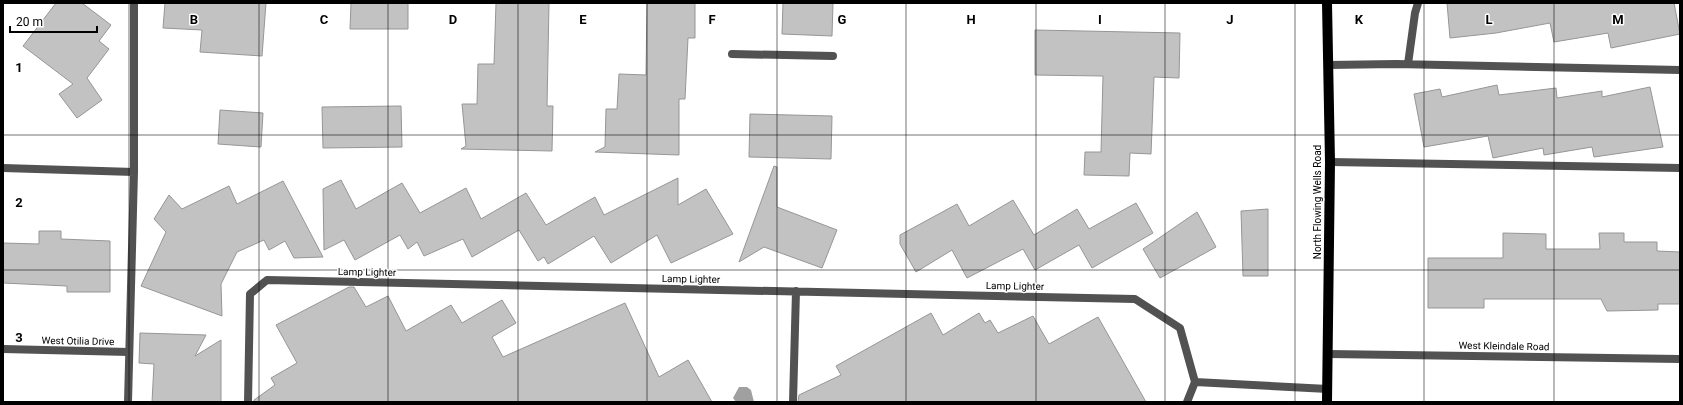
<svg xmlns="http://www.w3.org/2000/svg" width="1683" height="405" viewBox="0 0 1683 405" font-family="Roboto,sans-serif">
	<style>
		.water { fill: #a0a0a0 }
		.building { fill: #c2c2c2; stroke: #969696 }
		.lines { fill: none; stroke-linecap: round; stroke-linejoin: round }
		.service { stroke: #525252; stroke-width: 8 }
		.minor { stroke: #525252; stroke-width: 8 }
		.primary { stroke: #000; stroke-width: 10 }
		.grid { fill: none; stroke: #000; stroke-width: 1; stroke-opacity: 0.55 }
		.labels { text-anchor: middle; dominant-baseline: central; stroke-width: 3; stroke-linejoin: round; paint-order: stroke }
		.street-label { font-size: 10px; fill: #000; stroke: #fff }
		.grid-label { font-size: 13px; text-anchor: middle; font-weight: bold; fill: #000; stroke: #fff; stroke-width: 3; stroke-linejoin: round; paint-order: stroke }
	</style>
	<rect width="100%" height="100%" fill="#fff"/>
	<path class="water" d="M739 387H747L751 390 754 402H736L733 398Z"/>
	<path class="building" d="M56 3H82L111 25 99 41 109 49 87 78 102 100 77 118 59 94 73 84 23 46Z
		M165 3H266L262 56 200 52 202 30 163 28Z
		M351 3H408V29H350Z
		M496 3H549L547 106H553L552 151 461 149 466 146 462 104H477L478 64H494Z
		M647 3H695V38H688L685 99H679V155L595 152 605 147 606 109H617L619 74 646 75Z
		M783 3H833L832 36 782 34Z
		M1447 3H1674L1680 34 1611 48 1608 33 1554 42 1550 23 1496 33 1450 38Z
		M1035 30 1180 33 1179 78 1154 77 1151 154 1130 153 1129 176 1084 175 1085 152H1101L1103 76 1035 75Z
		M1497 85 1499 95 1556 88 1557 98 1602 91V97L1650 87 1663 147 1594 157 1592 147 1544 155 1543 148 1493 158 1488 136 1424 147 1414 94 1440 89 1442 97Z
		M401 106 402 147 323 148 322 107Z
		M220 110 263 113 261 147 218 144Z
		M750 114 832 116 831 159 749 157Z
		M774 166 777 167V207L837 230 822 268 764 247 739 262Z
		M678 178V205L706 189 733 234 671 263 657 235 611 263 594 236 548 264 544 257 538 261 519 230 472 257 463 239 424 256 417 242 408 249 400 235 355 260 344 240 324 250 323 189 341 180 356 209 402 183 420 213 466 188 481 219 526 193 546 225 595 197 604 215Z
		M283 181 323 257 294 258 285 241 269 250 264 240 237 252 221 284 222 316 141 286 166 232 154 219 169 195 182 209 229 186 237 204Z
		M1013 200 1034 235 1077 209 1089 229 1136 203 1153 233 1092 268 1079 245 1035 270 1023 249 967 278 952 250 916 272 900 244V235L957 204 969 226Z
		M1268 209V276H1243L1241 211Z
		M1197 212 1216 247 1160 278 1143 249Z
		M39 231H61V239L110 241V292H67V286L3 283V243L39 244Z
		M1503 233 1546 234V249H1600L1599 233H1624V242H1657V251L1680 252V304H1658V310L1607 311 1601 299H1484V308H1428V258H1503Z
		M349 287H354L366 307 388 296 406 331 451 305 462 323 502 300 516 323 492 337 503 357 625 303 659 377 688 360 712 402H254V400L275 385 271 378 297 363 276 325Z
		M931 313 943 335 979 313 985 323 990 320 998 333 1033 316 1049 344 1098 317 1146 402H798L799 395 841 375 836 366Z
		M140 333 206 335 195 356 221 340V402H152L154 364 139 363Z"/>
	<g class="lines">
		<path class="service" d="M134 3V172
			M732 54 833 56
			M1330 162 1680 168
			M3 168 134 172 128 402
			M1195 382 1328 389
			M248 402 250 294 267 280 1135 299 1180 328 1195 382 1187 402
			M793 402 796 291"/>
		<path class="minor" d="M1408 64 1415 13 1418 3
			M1328 65 1396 64 1680 70
			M3 349 129 352
			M1328 354 1680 359"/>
		<path class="primary" d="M1327 3 1330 162 1327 402"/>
	</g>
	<path class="grid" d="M129 3V402M259 3V402M388 3V402M518 3V402M647 3V402M777 3V402M906 3V402M1036 3V402M1165 3V402M1295 3V402M1424 3V402M1554 3V402M3 135H1680M3 270H1680"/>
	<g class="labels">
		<g class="street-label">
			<text transform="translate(1317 202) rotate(-90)">North Flowing Wells Road</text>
			<text transform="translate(367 272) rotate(1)">Lamp Lighter</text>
			<text transform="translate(691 279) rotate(1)">Lamp Lighter</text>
			<text transform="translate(1015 286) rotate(1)">Lamp Lighter</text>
			<text transform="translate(78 341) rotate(1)">West Otilia Drive</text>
			<text transform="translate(1504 346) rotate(1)">West Kleindale Road</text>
		</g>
	</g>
	<g class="grid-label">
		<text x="194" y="24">B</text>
		<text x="324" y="24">C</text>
		<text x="453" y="24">D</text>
		<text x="583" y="24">E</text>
		<text x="712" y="24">F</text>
		<text x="842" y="24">G</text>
		<text x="971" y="24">H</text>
		<text x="1100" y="24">I</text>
		<text x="1230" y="24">J</text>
		<text x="1359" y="24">K</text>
		<text x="1489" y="24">L</text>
		<text x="1618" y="24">M</text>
		<text x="19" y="72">1</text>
		<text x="19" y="207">2</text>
		<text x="19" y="342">3</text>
	</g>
	<rect width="1683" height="405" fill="none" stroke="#000000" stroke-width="8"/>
	<path d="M10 26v6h87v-6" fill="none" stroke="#000000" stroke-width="2"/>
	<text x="16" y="26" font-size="12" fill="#000000" stroke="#ffffff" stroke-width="3" paint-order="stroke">20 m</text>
</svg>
